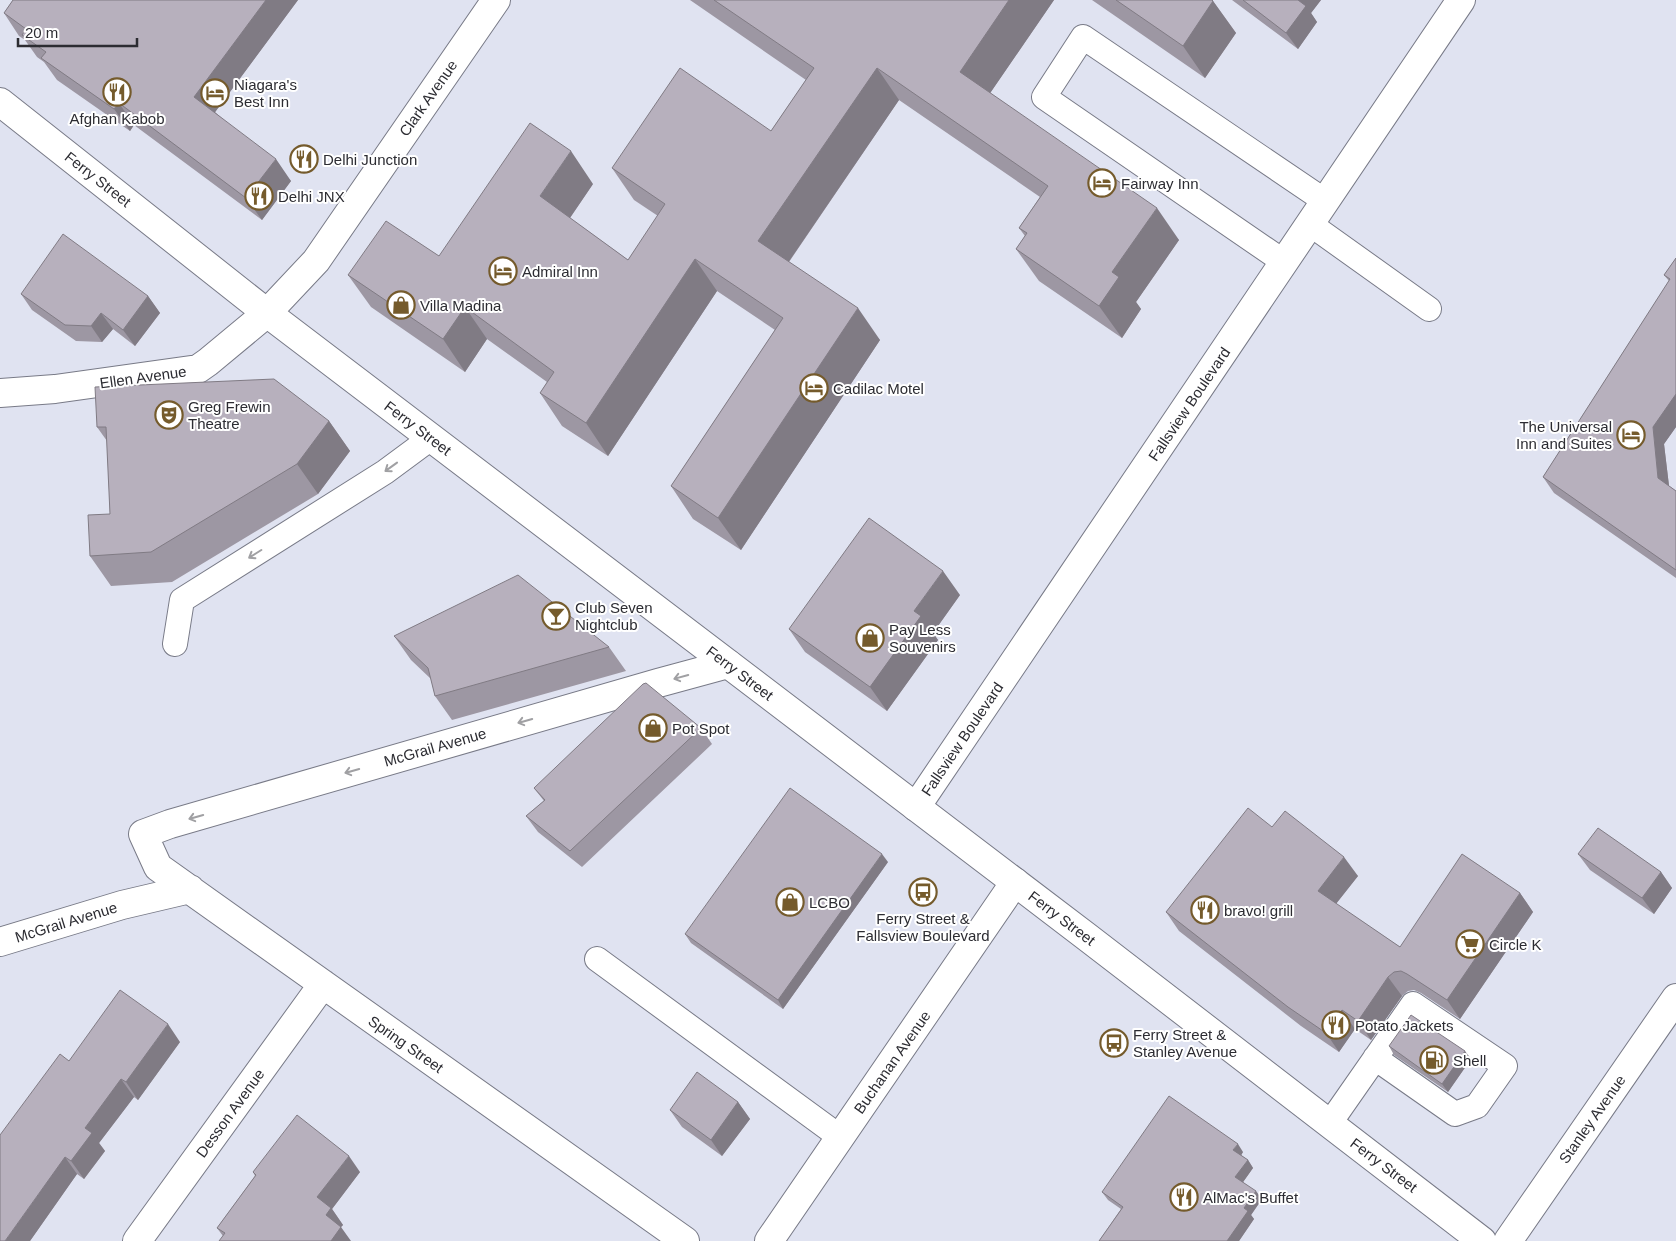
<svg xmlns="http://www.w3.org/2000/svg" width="1676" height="1241" viewBox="0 0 1676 1241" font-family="Arial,sans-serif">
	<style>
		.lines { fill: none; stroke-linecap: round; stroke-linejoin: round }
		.lane-casing { stroke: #787a87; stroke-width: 26 }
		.street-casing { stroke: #787a87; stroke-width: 30 }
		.secondary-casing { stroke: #787a87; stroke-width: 30 }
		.lane { stroke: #fff; stroke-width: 24 }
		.street { stroke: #fff; stroke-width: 28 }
		.secondary { stroke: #fff; stroke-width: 28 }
		.wall { fill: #9d97a3 }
		.shaded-wall { fill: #807b84 }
		.building { fill: #b7b0bd; stroke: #807b84 }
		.oneway { stroke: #a0a0a3 }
		.labels { text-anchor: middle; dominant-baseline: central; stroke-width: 4; stroke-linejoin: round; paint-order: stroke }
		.poi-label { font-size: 15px; fill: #2c2c32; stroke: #fff; text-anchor: start }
		.street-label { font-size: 15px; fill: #2c2c32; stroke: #fff }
	</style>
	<rect width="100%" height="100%" fill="#e0e3f1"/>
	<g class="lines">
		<g class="lane-casing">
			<path id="lane" d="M1310 224 1429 309
				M1284 262 1044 97 1083 37 1325 201
				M175 644 182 600 385 472 431 438
				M597 959 840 1137
				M1330 1123 1413 1004 1505 1066 1477 1106 1455 1114 1375 1058"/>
		</g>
		<g class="street-casing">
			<path id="street" d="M0 393 55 389 198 369 208 362 267 313 316 261 496 0
				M916 807 1461 0
				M0 942 122 905 190 889
				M137 1241 323 984
				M685 1241 158 867 143 834 170 824 658 683 728 664
				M769 1241 1015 882"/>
		</g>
		<g class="secondary-casing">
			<path id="secondary" d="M0 102 267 313 1087 937 1482 1241
				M1508 1241 1676 998"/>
		</g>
		<use href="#lane" class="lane"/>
		<use href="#street" class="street"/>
		<use href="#secondary" class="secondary"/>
	</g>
	<path class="wall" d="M13 0H298L215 112 291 181 262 220 134 125 130 131 57 80 44 62 37 57 25 40 19 36 4 13Z
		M690 0H1054L990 93 1179 240 1136 302 1141 309 1122 338 1039 281 1016 249 1025 236 1019 228 1040 197 899 100 789 262 880 340 741 550 693 519 671 486 775 330 717 291 608 456 562 426 540 393 547 382 487 339 465 372 371 307 348 275 439 256 593 184 570 218 628 260 658 216 634 200 612 168 771 131 806 80Z
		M1092 0H1212L1213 1 1236 33 1205 78Z
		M1232 0H1321L1311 13 1317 22 1298 49Z
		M1676 258V427L1664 444 1669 486 1676 491V578L1554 493 1543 477 1669 281 1664 275Z
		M21 294 148 296 160 313 135 346 113 329 102 342 76 341 32 310Z
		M329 421 350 451 318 494 172 582 111 586 90 556 110 514 107 441 97 427Z
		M960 595 933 633 938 640 887 711 805 652 789 629Z
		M394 636 609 647 626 671 452 720 435 696 431 679 411 660Z
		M701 728 712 744 582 867 538 832 526 816 544 801 534 788Z
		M1272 827 1358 876 1336 904 1400 947 1520 893 1533 912 1460 1019 1421 993 1414 990 1408 991 1402 996 1371 1040 1355 1029 1339 1052 1301 1026 1179 931 1166 912Z
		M1578 854 1661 872 1672 888 1654 914 1590 870Z
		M888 862 783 1009 691 943 685 934Z
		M180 1042 138 1100 134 1097 99 1143 105 1151 84 1179 77 1174 30 1241 69 1061Z
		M1389 1046 1471 1059 1448 1092 1394 1055Z
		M738 1102 750 1119 722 1156 682 1127 670 1110Z
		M1243 1152 1241 1155 1248 1160 1253 1168 1243 1182 1262 1199 1251 1215 1254 1219 1239 1241H1099L1121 1209 1108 1200 1102 1192Z
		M253 1172H360L332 1209 343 1225 341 1227 223 1236 217 1228 255 1176Z"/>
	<path class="shaded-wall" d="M266 0H298L210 119 194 97Z
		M1009 0H1054L982 105 960 72Z
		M1298 0H1321L1311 13 1317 22 1298 49 1286 33Z
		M1213 1 1236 33 1205 78 1183 46Z
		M877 68 899 100 781 273 758 241Z
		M119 103 134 125 130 131 114 109Z
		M571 151 593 184 563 228 540 196Z
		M276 159 291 181 262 220 246 198Z
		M1157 208 1179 240 1136 302 1141 309 1122 338 1099 306 1112 272Z
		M695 259 717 291 608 456 586 423Z
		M148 296 160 313 135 346 123 330Z
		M465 307 487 339 465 372 443 339Z
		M858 308 880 340 741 550 718 518Z
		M101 313 113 329 102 342 91 326Z
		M1676 394V427L1664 444 1670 494 1658 478 1653 427Z
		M329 421 350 451 318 494 297 464Z
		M943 571 960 595 933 633 938 640 887 711 870 687 914 611Z
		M882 854 888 862 783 1009 778 1000Z
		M1344 857 1358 876 1331 910 1318 891Z
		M1661 872 1672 888 1654 914 1642 898Z
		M1520 893 1533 912 1460 1019 1447 1000Z
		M1388 977 1402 996 1371 1040 1358 1021Z
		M1342 1010 1355 1029 1339 1052 1326 1033Z
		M168 1024 180 1042 138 1100 126 1082Z
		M1465 1051 1471 1059 1448 1092 1442 1084Z
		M121 1079 134 1097 99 1143 105 1151 84 1179 71 1161 85 1128Z
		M738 1102 750 1119 722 1156 711 1140Z
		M1238 1144 1243 1152 1239 1159 1233 1150Z
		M349 1156 360 1172 332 1209 343 1225 341 1227 351 1241H331L326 1215 317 1197Z
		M65 1157 77 1174 30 1241H5Z
		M1248 1160 1253 1168 1241 1185 1235 1177Z
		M1256 1191 1262 1199 1251 1215 1254 1219 1239 1241H1227L1244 1208Z"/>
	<path class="building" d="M13 0H266L194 97 276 159 246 198 119 103 114 109 41 58 46 52 22 35 26 29 4 13Z
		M714 0H1009L960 72 1157 208 1112 272 1119 277 1099 306 1016 249 1027 233 1019 228 1048 186 877 68 758 241 858 308 718 518 671 486 783 318 695 259 586 423 540 393 554 372 465 307 443 339 348 275 386 221 439 256 530 123 571 151 540 196 628 260 665 204 612 168 680 68 771 131 814 68Z
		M1116 0H1212L1213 1 1183 46Z
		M1243 0H1298L1306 6 1286 33Z
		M63 234 148 296 123 330 101 313 91 326 65 325 21 294Z
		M1676 258V394L1653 427 1658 478 1676 491V570L1543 477 1670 279 1664 275Z
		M274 379 329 421 297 464 151 552 90 556 88 515 110 514 106 427H97L95 387Z
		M869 518 943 571 914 611 921 616 870 687 789 629Z
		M518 575 609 647 435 696 428 668 394 636Z
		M646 683 701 728 570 851 526 816 545 800 534 788 643 684Z
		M790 788 882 854 778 1000 685 934Z
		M1248 808 1272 827 1285 811 1344 857 1318 891 1400 947 1462 854 1520 893 1447 1000 1407 974 1401 971 1394 972 1388 977 1358 1021 1342 1010 1326 1033 1288 1007 1166 912Z
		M1598 828 1661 872 1642 898 1578 854Z
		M120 990 168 1024 126 1082 121 1079 85 1128 92 1133 71 1161 65 1157 5 1241H0V1135L60 1054 69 1061Z
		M1411 1015 1465 1051 1442 1084 1389 1046Z
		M697 1072 738 1102 711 1140 670 1110Z
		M1169 1096 1238 1144 1233 1150 1248 1160 1235 1177 1256 1191 1244 1208 1248 1211 1227 1241H1099L1123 1207 1102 1192Z
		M297 1115 349 1156 317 1197 331 1208 326 1215 341 1227 331 1241H219L225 1233 217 1228 256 1175 253 1172Z"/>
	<defs><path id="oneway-shaft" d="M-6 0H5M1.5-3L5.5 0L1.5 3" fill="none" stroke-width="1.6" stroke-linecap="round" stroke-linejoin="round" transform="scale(1.25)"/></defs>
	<g class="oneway">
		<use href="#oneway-shaft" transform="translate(391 467) rotate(144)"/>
		<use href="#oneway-shaft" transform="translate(255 554) rotate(148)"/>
		<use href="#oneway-shaft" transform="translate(681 677) rotate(165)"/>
		<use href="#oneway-shaft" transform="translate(525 721) rotate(164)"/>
		<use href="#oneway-shaft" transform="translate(352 771) rotate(164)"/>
		<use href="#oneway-shaft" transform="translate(196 817) rotate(164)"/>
	</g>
	<defs>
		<g id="restaurant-ring" transform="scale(1.4375)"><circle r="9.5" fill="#fff" stroke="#755b2c" stroke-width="1.5"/><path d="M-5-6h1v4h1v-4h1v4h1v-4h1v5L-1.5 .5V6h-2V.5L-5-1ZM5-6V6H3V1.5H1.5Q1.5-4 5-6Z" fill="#755b2c"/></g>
		<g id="hotel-ring" transform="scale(1.4375)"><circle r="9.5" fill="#fff" stroke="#755b2c" stroke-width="1.5"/><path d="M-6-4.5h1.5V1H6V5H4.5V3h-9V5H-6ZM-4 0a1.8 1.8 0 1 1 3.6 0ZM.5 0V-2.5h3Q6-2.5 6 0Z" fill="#755b2c"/></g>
		<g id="shop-ring" transform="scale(1.4375)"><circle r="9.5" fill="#fff" stroke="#755b2c" stroke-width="1.5"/><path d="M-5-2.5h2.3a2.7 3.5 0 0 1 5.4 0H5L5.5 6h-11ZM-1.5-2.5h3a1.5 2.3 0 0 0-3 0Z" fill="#755b2c"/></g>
		<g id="theatre-ring" transform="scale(1.4375)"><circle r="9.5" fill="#fff" stroke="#755b2c" stroke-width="1.5"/><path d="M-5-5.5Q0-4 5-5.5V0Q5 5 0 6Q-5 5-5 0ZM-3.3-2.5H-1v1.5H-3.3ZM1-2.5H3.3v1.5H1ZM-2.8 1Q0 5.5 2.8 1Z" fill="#755b2c"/></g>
		<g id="bar-ring" transform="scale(1.4375)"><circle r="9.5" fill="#fff" stroke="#755b2c" stroke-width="1.5"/><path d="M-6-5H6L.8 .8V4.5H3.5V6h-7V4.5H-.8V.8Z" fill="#755b2c"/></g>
		<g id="bus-ring" transform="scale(1.4375)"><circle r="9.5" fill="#fff" stroke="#755b2c" stroke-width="1.5"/><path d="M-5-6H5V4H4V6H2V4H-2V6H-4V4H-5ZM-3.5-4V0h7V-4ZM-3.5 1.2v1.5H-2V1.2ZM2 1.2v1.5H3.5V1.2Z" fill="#755b2c"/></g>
		<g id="supermarket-ring" transform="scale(1.4375)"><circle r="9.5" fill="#fff" stroke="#755b2c" stroke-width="1.5"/><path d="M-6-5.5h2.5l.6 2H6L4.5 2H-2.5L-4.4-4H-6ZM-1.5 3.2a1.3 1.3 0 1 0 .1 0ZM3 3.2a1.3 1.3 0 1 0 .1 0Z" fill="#755b2c"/></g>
		<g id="fuel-ring" transform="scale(1.4375)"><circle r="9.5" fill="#fff" stroke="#755b2c" stroke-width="1.5"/><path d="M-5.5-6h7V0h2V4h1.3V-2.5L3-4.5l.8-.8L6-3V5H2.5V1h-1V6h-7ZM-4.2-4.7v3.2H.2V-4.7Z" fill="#755b2c"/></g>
	</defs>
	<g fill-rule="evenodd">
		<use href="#restaurant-ring" x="117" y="92"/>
		<use href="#hotel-ring" x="215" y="93"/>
		<use href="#restaurant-ring" x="304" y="159"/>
		<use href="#hotel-ring" x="1102" y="183"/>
		<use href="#restaurant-ring" x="259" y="196"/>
		<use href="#hotel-ring" x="503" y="271"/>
		<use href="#shop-ring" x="401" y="305"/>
		<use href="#hotel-ring" x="814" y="388"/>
		<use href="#theatre-ring" x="169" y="415"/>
		<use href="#hotel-ring" x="1631" y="435"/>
		<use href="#bar-ring" x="556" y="616"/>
		<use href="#shop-ring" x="870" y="638"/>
		<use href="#shop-ring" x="653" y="728"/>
		<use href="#bus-ring" x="923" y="892"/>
		<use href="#shop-ring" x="790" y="902"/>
		<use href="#restaurant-ring" x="1205" y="910"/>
		<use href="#supermarket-ring" x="1470" y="944"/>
		<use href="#restaurant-ring" x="1336" y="1025"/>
		<use href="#bus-ring" x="1114" y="1043"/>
		<use href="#fuel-ring" x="1434" y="1060"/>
		<use href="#restaurant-ring" x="1184" y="1197"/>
	</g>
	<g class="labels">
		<g class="poi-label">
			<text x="234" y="84">Niagara's<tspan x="234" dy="17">Best Inn</tspan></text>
			<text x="117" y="118" text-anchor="middle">Afghan Kabob</text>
			<text x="323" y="159">Delhi Junction</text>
			<text x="1121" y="183">Fairway Inn</text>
			<text x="278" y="196">Delhi JNX</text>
			<text x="522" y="271">Admiral Inn</text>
			<text x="420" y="305">Villa Madina</text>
			<text x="833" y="388">Cadilac Motel</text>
			<text x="188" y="406">Greg Frewin<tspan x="188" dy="17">Theatre</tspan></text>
			<text x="1612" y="426" text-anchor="end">The Universal<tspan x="1612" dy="17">Inn and Suites</tspan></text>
			<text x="575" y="607">Club Seven<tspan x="575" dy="17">Nightclub</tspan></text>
			<text x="889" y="629">Pay Less<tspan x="889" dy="17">Souvenirs</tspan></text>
			<text x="672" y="728">Pot Spot</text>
			<text x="809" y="902">LCBO</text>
			<text x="1224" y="910">bravo! grill</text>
			<text x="923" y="918" text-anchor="middle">Ferry Street &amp;<tspan x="923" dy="17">Fallsview Boulevard</tspan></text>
			<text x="1489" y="944">Circle K</text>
			<text x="1355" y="1025">Potato Jackets</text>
			<text x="1133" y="1034">Ferry Street &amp;<tspan x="1133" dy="17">Stanley Avenue</tspan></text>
			<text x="1453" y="1060">Shell</text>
			<text x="1203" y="1197">AlMac's Buffet</text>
		</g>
		<g class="street-label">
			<text transform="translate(428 98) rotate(-55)">Clark Avenue</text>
			<text transform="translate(98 179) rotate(38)">Ferry Street</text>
			<text transform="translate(143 377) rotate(-8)">Ellen Avenue</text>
			<text transform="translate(1189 404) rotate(-56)">Fallsview Boulevard</text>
			<text transform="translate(418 428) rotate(37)">Ferry Street</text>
			<text transform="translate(740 673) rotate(37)">Ferry Street</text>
			<text transform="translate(962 739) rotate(-56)">Fallsview Boulevard</text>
			<text transform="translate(435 747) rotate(-16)">McGrail Avenue</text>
			<text transform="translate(1062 918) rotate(37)">Ferry Street</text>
			<text transform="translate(66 922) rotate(-17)">McGrail Avenue</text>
			<text transform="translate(406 1044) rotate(35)">Spring Street</text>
			<text transform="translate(892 1062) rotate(-55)">Buchanan Avenue</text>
			<text transform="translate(230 1113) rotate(-54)">Desson Avenue</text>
			<text transform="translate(1592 1119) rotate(-55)">Stanley Avenue</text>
			<text transform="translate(1384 1165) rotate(37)">Ferry Street</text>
		</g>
	</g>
	<path d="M18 38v8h119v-8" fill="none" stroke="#2c2c32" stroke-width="2.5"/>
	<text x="25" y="38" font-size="15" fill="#2c2c32" stroke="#ffffff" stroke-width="4" paint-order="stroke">20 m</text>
</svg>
